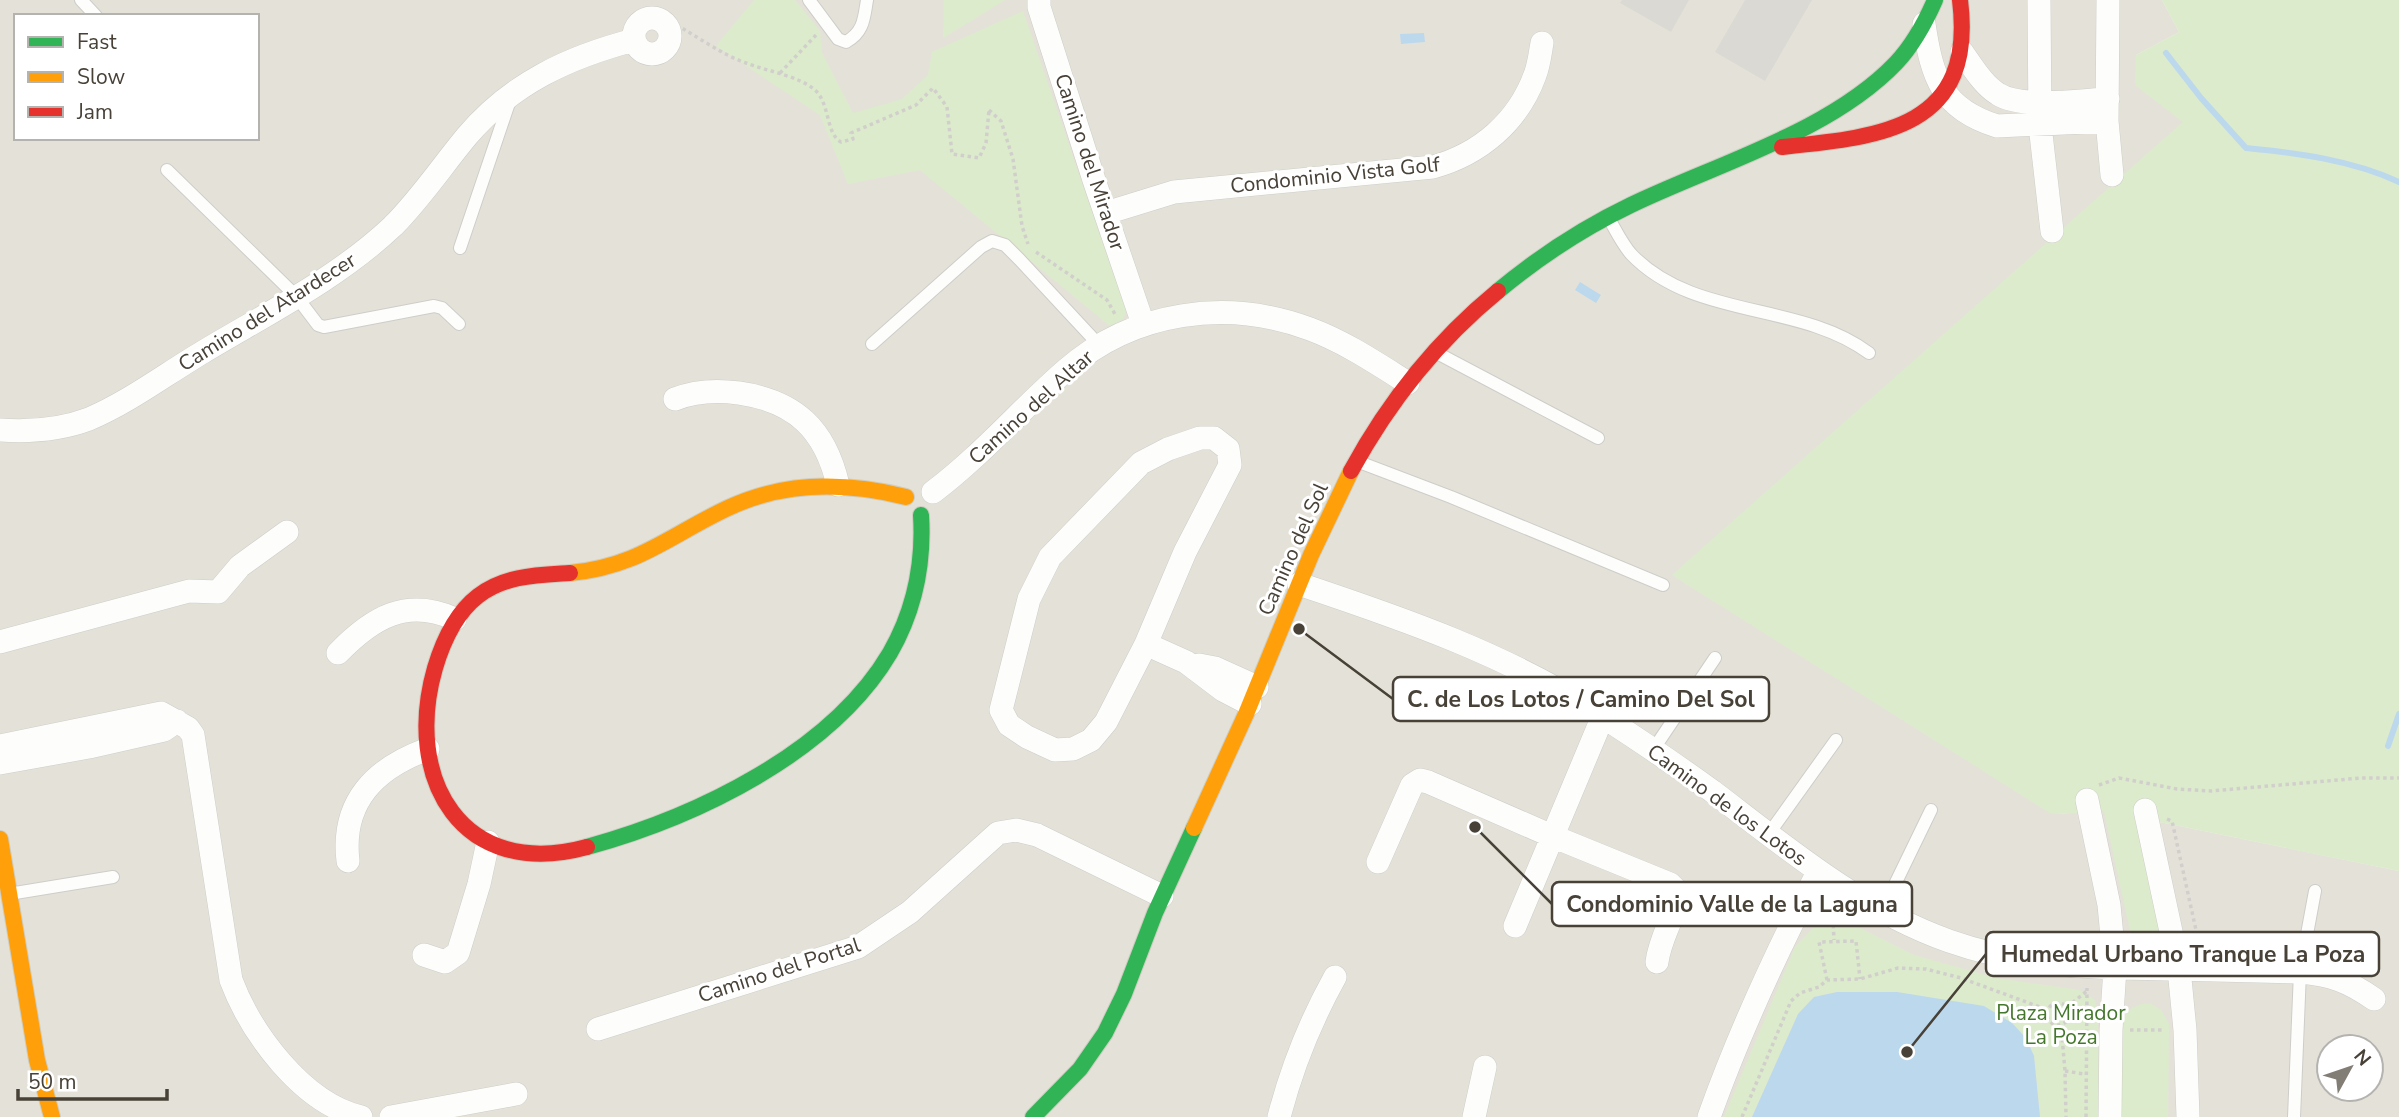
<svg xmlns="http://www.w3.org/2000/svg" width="2399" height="1117" viewBox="0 0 2399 1117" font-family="'Nunito Sans',sans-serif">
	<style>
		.residential { fill: #e4e2d8; fill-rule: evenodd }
		.green { fill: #dcebcc }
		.water { fill: #bcd8ed }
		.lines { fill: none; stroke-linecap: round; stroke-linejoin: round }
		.stream { stroke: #bcd8ed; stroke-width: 6 }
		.building { fill: #dad9d3 }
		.lane-casing { stroke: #cecdc8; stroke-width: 14 }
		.street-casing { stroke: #cecdc8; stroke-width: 24 }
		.fast-casing { stroke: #cfcdc2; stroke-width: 18 }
		.slow-casing { stroke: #cfcdc2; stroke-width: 18 }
		.jam-casing { stroke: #cfcdc2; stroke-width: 18 }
		.path { stroke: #d1cfcb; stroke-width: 3.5; stroke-dasharray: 3.5 3.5; stroke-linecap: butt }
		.lane { stroke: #fdfdfc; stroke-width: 12 }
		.street { stroke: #fdfdfc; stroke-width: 23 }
		.fast { stroke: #30b455; stroke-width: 16 }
		.slow { stroke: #ff9f0a; stroke-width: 16 }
		.jam { stroke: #e5322d; stroke-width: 16 }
		.labels { text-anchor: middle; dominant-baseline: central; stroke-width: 6; stroke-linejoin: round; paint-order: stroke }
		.street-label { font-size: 21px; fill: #474137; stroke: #fff }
		.park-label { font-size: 21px; fill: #44772b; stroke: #fff }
		.leader { fill: none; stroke: #474137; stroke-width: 2.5 }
		.callout-dot { fill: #474137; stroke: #fff; stroke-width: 2.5 }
		.callout { fill: #fff; stroke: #474137; stroke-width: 2.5 }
		.callout-label { font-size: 23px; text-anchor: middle; font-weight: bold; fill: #474137 }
	</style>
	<rect width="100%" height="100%" fill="#f0f0eb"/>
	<path class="residential" d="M0 0H2162L2179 32 2136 55 2184 122 1673 575 2059 814 2101 810 2399 871V1117H0ZM16 16H257V138H16ZM2329 1047H2371V1089H2329Z"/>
	<path class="green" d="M754 0H795L820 31 822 53 853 113 902 99 928 75 932 52 1023 11 1126 311 1123 319 1110 326 920 170 848 184 820 115 716 46Z
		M944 0H1005L943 38Z
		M2162 0H2399V871L2135 817 2163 939 2153 952 2141 955 2134 949 2104 811 2059 814 2050 813 1672 575 2183 122 2135 85 2136 55 2179 32Z
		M1836 924 1858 927 1914 955 1996 978 2080 990 2095 1000 2098 1021 2099 1117H2040L2034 1056 2026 1038 2012 1023 1935 1000 1897 992H1837L1814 997 1798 1014 1752 1117H1724L1795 947 1814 927Z
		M2150 1003 2162 1011 2169 1024 2168 1117H2121L2122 1019C2130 1008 2136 1004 2150 1003Z"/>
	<path class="water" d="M1424 33 1425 42 1401 44 1400 34Z
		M1580 282 1601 295 1596 303 1575 290Z
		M1837 992H1897L1984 1006 2012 1023 2026 1038 2034 1056 2040 1117H1752L1798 1014 1814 997Z"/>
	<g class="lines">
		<path class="stream" d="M2166 53 2201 98 2246 148C2297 153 2352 160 2399 182
			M2388 746 2399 714"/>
	</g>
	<path class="building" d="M1622 0H1689L1671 32 1620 3Z
		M1745 0H1812L1765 81 1715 52Z"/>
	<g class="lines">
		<g class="lane-casing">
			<path id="lane" d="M81 0 96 16
				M809 0 838 39 846 42C864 32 864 18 867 0
				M167 170 296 296 318 325 324 327 434 306 442 308 459 324
				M1608 217C1615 229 1622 244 1631 254 1694 320 1799 301 1869 353
				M460 248 510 100
				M872 344 981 247 992 241 1005 245 1020 260 1099 345
				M1437 353 1598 438
				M1359 462 1451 497 1663 585
				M1653 750 1715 658
				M1768 835 1836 740
				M9 894 113 877
				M1882 911 1931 810
				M2294 1117 2300 972 2315 891"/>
		</g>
		<g class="street-casing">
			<path id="street" d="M1039 0V7L1094 180 1143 324
				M2039 0 2040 125 2052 231
				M2108 0 2107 121 2112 175
				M634 36a18 18 0 1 1 36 0a18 18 0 1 1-36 0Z
				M1924 24C1932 78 1942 109 1997 126L2107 121
				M1962 52C1972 66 1983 85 1998 94 2021 109 2081 100 2108 99
				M1106 213 1174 192 1433 167C1480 154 1518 122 1535 75 1539 65 1540 54 1542 43
				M675 399C695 391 717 390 739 393 795 401 825 429 838 485
				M0 430C30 432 60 430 89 419 129 402 166 374 203 352 268 313 338 278 393 226 421 198 442 166 467 136 512 83 569 57 634 40
				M1200 438H1214L1228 449 1230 465 1185 552 1146 644 1106 722 1091 740 1073 749 1055 750 1027 737 1009 725 1001 710 1029 599 1050 557 1141 463 1168 449Z
				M933 492C982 455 1020 410 1066 370 1133 311 1227 298 1310 329 1345 342 1376 363 1408 383
				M1299 584C1404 619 1508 655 1602 716 1639 740 1676 765 1712 791 1787 848 1859 909 1949 941 2026 968 2094 968 2173 969 2215 970 2258 971 2300 972 2332 975 2348 981 2374 999
				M0 642 189 591 218 592 240 566 287 532
				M1146 644 1186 662 1223 690 1250 704
				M338 653C372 618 406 597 455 619
				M1199 665 1215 668 1257 687
				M0 746 161 713 188 728 193 735 231 980C251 1033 302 1103 361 1117
				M0 763 89 747 164 730 177 721
				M2087 800 2109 905 2115 968 2111 1030 2110 1117
				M2145 810 2179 969 2185 1030 2188 1117
				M348 861C341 802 375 768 428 749
				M1378 862 1412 785 1420 780 1428 782 1552 836 1670 884 1679 893C1675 917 1660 937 1657 962
				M1515 926 1603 716
				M424 955 445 962 458 953 479 884 488 842
				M598 1029 858 947 910 912 998 833 1016 830 1037 835 1162 896
				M391 1117 516 1094
				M1279 1117C1292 1067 1310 1022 1335 977
				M1474 1117 1485 1067
				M1709 1117C1739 1033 1777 951 1818 872"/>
		</g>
		<g class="fast-casing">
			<path id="fast" d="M1498 291C1539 257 1583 228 1631 205 1716 164 1830 132 1896 63 1913 45 1925 23 1935 0
				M587 847C696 817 831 753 890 653 914 611 924 563 921 515
				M1033 1117 1080 1069 1105 1033 1124 994 1155 913 1194 828"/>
		</g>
		<g class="slow-casing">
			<path id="slow" d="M570 573C638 567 670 535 728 508 785 481 846 482 906 497
				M1194 828 1246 714 1311 555 1351 471
				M0 839 37 1060 52 1117"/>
		</g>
		<g class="jam-casing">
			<path id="jam" d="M1782 147C1883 137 1976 128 1960 0
				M1351 471C1388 403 1437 341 1498 291
				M570 573C539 575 505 575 478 596 456 613 443 641 435 668 403 779 462 881 587 847"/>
		</g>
		<path class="path" d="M670 31 680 27C701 39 723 55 746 63 766 71 800 76 816 91 830 105 826 134 841 142L853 139 851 133 916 105 933 88 947 107 952 154 979 158 986 143 989 110
			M780 73 816 35
			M989 110 1001 121 1013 159 1022 226 1028 244
			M1036 252 1107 300 1116 316
			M2099 785 2119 778 2177 789 2211 791 2361 778H2399
			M2167 819 2172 821 2200 948
			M1819 912 1833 920 1834 940
			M1827 980 1819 942 1856 941 1860 979
			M2047 1014a11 11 0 1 1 22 0a11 11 0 1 1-22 0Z
			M2067 1007 2087 991
			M2061 1025 2065 1071 2066 1117
			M2130 1030H2164
			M2065 1071 2084 1074
			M1742 1117 1791 1001 1800 993 1819 987 1827 980 1860 979 1898 968 1926 969 1961 978 2048 1010
			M2086 1117 2087 988"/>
		<use href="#lane" class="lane"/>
		<use href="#street" class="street"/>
		<use href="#fast" class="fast"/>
		<use href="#slow" class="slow"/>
		<use href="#jam" class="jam"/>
	</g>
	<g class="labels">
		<g class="street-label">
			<text transform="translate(1090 162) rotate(72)">Camino del Mirador</text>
			<text transform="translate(1335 175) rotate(-6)">Condominio Vista Golf</text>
			<text transform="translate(267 312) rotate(-32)">Camino del Atardecer</text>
			<text transform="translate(1031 407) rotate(-42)">Camino del Altar</text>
			<text transform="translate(1293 549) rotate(-66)">Camino del Sol</text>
			<text transform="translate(1727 805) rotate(36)">Camino de los Lotos</text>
			<text transform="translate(779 970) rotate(-18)">Camino del Portal</text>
		</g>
		<g class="park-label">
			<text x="2061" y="1013">Plaza Mirador<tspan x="2061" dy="24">La Poza</tspan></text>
		</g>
	</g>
	<path class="leader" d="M1299 629L1393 699M1475 827L1552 904M1907 1052L1986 954"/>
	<g class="callout-dot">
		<circle cx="1299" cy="629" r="7"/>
		<circle cx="1475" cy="827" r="7"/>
		<circle cx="1907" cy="1052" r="7"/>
	</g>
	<g class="callout">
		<rect x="1393" y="677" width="376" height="44" rx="7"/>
		<rect x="1552" y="882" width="360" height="44" rx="7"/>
		<rect x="1986" y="932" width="393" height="44" rx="7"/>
	</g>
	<g class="callout-label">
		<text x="1581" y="707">C. de Los Lotos / Camino Del Sol</text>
		<text x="1732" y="912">Condominio Valle de la Laguna</text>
		<text x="2183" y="962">Humedal Urbano Tranque La Poza</text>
	</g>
	<rect x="14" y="14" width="245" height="126" fill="#ffffff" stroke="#b5b3af" stroke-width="2"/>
	<rect x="28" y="37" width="35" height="10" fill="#30b455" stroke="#b5b3af" stroke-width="2"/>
	<text x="77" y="49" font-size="21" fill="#474137">Fast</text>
	<rect x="28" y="72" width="35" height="10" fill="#ff9f0a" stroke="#b5b3af" stroke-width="2"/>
	<text x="77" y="84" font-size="21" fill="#474137">Slow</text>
	<rect x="28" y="107" width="35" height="10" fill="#e5322d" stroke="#b5b3af" stroke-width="2"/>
	<text x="77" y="119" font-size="21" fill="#474137">Jam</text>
	<g transform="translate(2350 1068) rotate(50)"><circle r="33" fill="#ffffff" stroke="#b5b3af" stroke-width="2"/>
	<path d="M0-5L12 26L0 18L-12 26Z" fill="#827e76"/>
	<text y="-10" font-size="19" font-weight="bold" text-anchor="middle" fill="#474137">N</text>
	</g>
	<path d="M18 1089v10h149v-10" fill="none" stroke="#474137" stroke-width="3.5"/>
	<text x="28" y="1089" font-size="21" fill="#474137" stroke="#ffffff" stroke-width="5" paint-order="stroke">50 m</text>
</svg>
